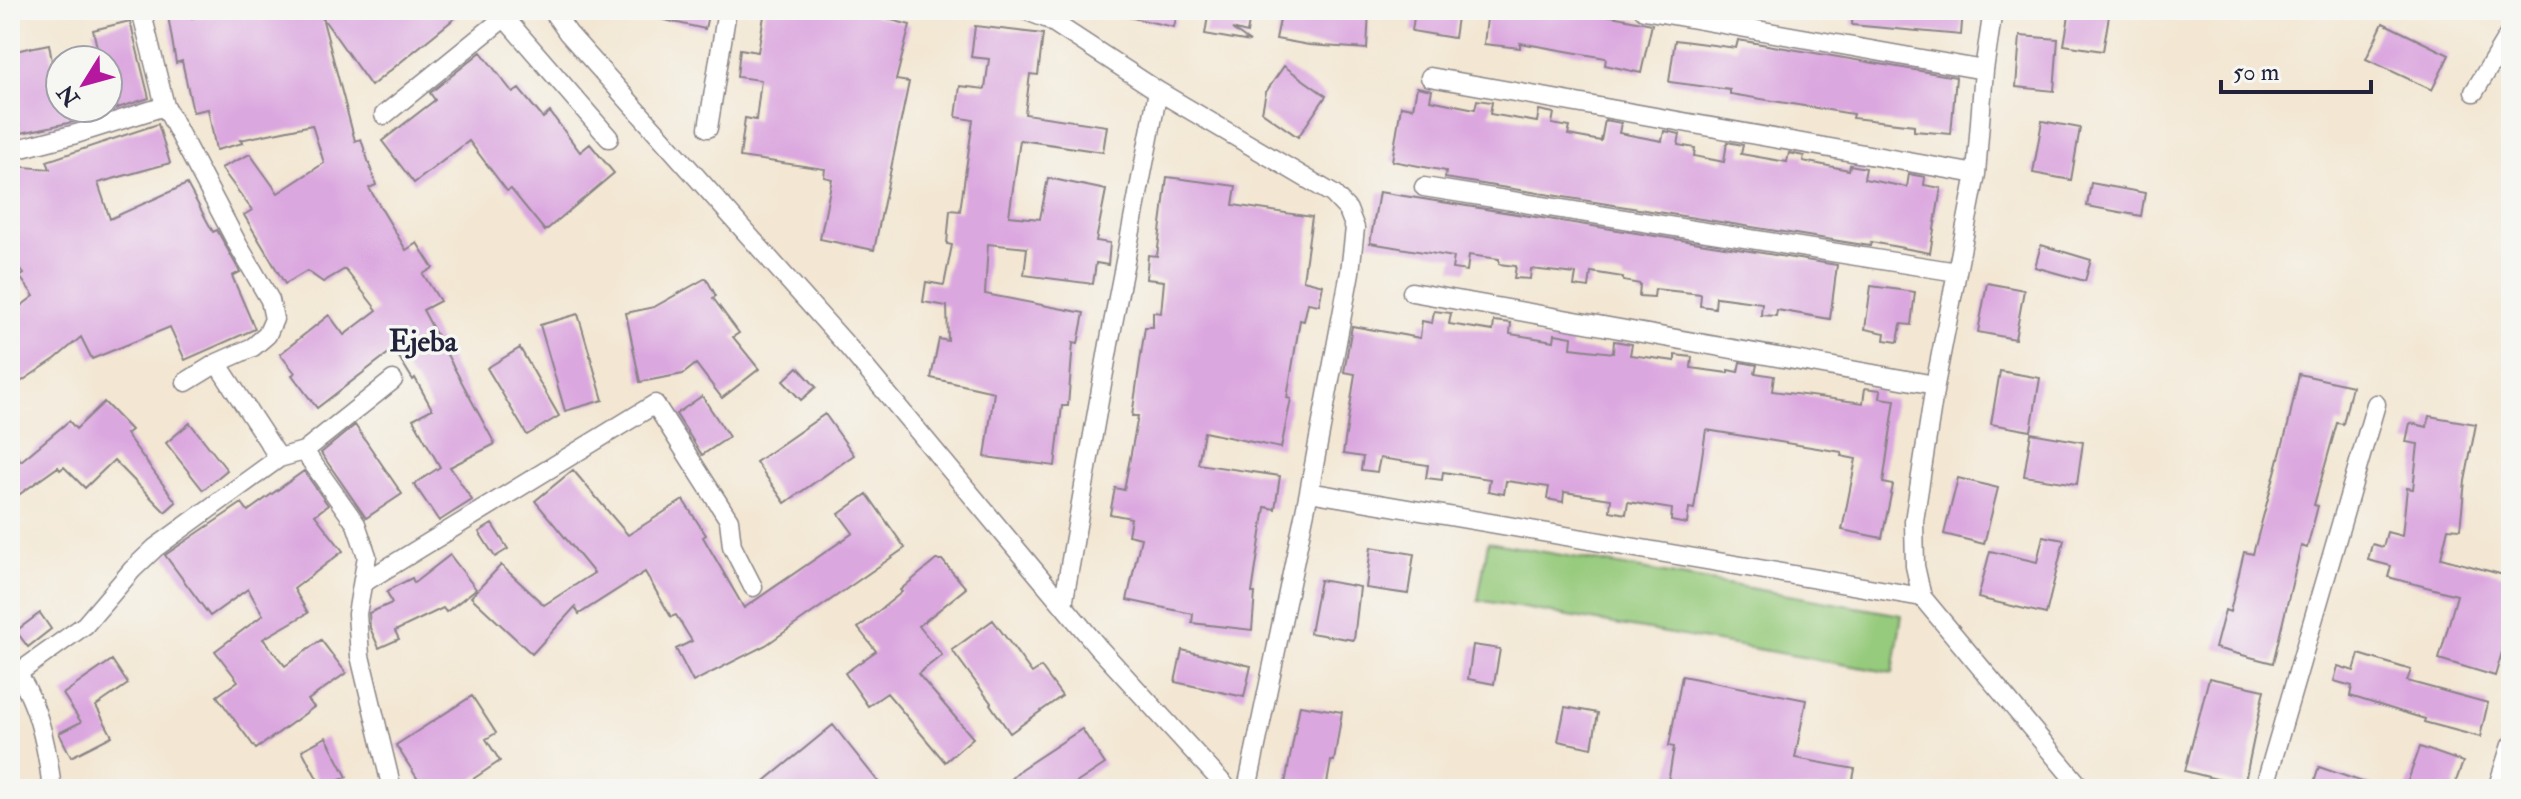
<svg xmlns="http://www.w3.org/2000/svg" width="2521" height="799" viewBox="0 0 2521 799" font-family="'IM FELL Double Pica',serif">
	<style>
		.green { fill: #96ca7b; stroke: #5c765b; stroke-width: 2 }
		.building { fill: #dba7df }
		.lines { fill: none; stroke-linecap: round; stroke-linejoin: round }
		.street-casing { stroke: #8a8487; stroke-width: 21 }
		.street { stroke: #fff; stroke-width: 18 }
		.labels { text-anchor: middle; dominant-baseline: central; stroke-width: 7; stroke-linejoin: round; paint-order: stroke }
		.quarter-label { font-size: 30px; font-weight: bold; fill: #22223b; stroke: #f6f6f2 }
	</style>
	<rect width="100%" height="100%" fill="#f6f6f2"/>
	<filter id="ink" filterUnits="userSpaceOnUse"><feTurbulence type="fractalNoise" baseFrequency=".0125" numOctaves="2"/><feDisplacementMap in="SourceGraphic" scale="16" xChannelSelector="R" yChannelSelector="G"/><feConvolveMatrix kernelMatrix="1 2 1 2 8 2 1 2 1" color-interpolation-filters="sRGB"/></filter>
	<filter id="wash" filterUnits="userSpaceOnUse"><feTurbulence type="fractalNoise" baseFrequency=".006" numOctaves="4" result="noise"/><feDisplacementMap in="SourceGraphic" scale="32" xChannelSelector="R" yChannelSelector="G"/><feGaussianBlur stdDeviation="1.8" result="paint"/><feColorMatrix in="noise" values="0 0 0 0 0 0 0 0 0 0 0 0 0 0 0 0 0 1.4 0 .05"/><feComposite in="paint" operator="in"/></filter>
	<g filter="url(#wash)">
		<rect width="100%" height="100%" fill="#f3e7d3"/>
		<path class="green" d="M1488 542 1902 615 1893 673 1478 600Z"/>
		<g id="blocks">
			<path class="building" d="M167 10H189L192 18 231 10H465L371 86 322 17 355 141 361 139 376 185 369 188 406 250 417 243 433 268 423 274 440 301 423 310 495 444 450 467 472 500 439 521 414 484 440 467 413 419 432 409 415 378 413 380 394 349 317 408 292 375 295 373 280 354 329 315 344 335 377 310 345 269 323 282 307 271 285 284 244 215 252 210 221 168 250 154 278 193 324 163 312 125 240 140 243 143 216 150 208 109 193 112 182 61 176 63Z
				M652 10H709L705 29 651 17Z
				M765 10H854L910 25 896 80 909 82 874 250 820 239 832 179 824 177 825 169 740 157 745 118 756 120 761 80 737 77 740 49 758 52Z
				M1129 10H1178L1174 27 1128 17Z
				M1209 10H1251L1247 33 1232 29 1250 42 1205 34Z
				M1282 10H1369L1367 49 1309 45 1276 39Z
				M1415 10H1458L1454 38 1412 31Z
				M1488 10H1581L1652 24 1641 73 1605 65 1606 58 1520 43V48L1484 44Z
				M1853 10H1963L1961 35 1852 25Z
				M2070 10H2110L2103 51 2064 45Z
				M130 21 149 98 73 122 21 133 10 80V52L49 44 60 108H108V60H100L93 30Z
				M2383 23 2449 55 2432 90 2366 59Z
				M975 26 1043 34 1038 75 1030 74 1025 114 1107 126 1103 152 1020 140 1009 216 1040 219 1048 178 1106 190 1096 241 1110 243 1108 265 1096 263 1093 284 1024 275 1027 248 988 244 985 294 1084 313 1078 344 1073 343 1068 406H1062L1055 466 985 457 994 392 931 378 939 339 948 341 947 306 923 302 926 282 944 285 952 245 947 244 950 210 960 211 973 120 956 117 960 86 985 89 989 59 971 57Z
				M2020 36 2058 39 2054 91 2016 87Z
				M1675 40 1736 48 1738 40 1956 77 1951 134 1914 131V125L1852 118 1853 114 1730 94V90L1669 82Z
				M481 52 513 93 519 89 543 118 550 112 580 152 590 144 614 173 545 231 511 189 507 191 469 141 414 183 382 141 435 100 430 93Z
				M1284 66 1326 96 1298 137 1262 112 1266 92Z
				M1417 87 1432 90 1430 100 1475 109 1477 100 1492 102 1490 114 1537 122 1539 110 1554 113 1552 124 1570 127 1568 135 1601 141 1605 120 1621 123 1619 133 1662 141 1664 131 1680 134 1678 145 1695 148 1694 156 1724 162 1727 142 1743 145 1741 154 1787 162 1789 153 1804 156 1803 161 1849 170 1850 165 1866 168 1864 179 1907 187 1909 174 1925 177 1924 185 1941 188 1930 253 1871 242 1870 246 1445 178 1446 171 1392 161 1401 106 1413 108Z
				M2042 121 2080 128 2071 180 2033 173Z
				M158 124 170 163 98 183 110 219 187 184 213 232 217 230 240 272 232 276 255 329 185 360 170 327 92 359 81 337 55 359 10 389V314L34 296 20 277 24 274 10 256V166L50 169 47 161Z
				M1167 177 1236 186 1233 205 1312 217 1303 280 1323 285 1319 305 1308 303 1304 321 1300 320 1287 398 1291 399 1281 448 1204 432 1198 464 1280 476 1275 509 1265 507 1252 593H1255L1252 630 1192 623 1193 614 1127 600 1141 538 1128 535 1131 518 1110 514 1115 488 1124 490 1138 416H1132L1145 327H1153V312L1161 313 1164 281 1146 279 1148 255 1157 256Z
				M2091 183 2145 193 2141 216 2087 206Z
				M1379 192 1837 265 1830 319 1777 310 1776 316 1761 315 1762 303 1716 297 1715 308 1700 306 1701 294 1655 289 1654 297 1639 296 1640 284 1623 281V277L1591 272 1589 288 1574 286 1576 274 1531 269 1530 279 1514 278 1516 266 1499 264V259L1469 255 1467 271 1452 269 1454 257 1370 243Z
				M2041 245 2091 260 2085 281 2035 267Z
				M706 278 716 296 713 298 739 333 733 337 759 369 722 398 696 364 683 374 640 382 626 313 654 307Z
				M1987 283 2024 290 2015 339 1978 332Z
				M1871 286 1915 292 1911 325 1901 324 1898 342 1884 340 1885 333 1865 329Z
				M1434 311 1451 313 1449 324 1493 331 1494 321 1511 323 1510 334 1554 341 1555 334 1572 337 1571 348 1613 353 1614 341 1632 344 1630 355 1675 361V355L1692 357 1691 368 1728 373V370L1738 372 1740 362 1757 365 1755 373 1774 376 1772 391 1863 403 1865 388 1881 390 1880 398 1895 400 1883 483 1893 485 1882 538 1842 530 1856 459 1841 456 1842 452 1706 430 1694 509 1689 508 1687 524 1671 521 1672 509 1628 502 1626 514 1610 511 1611 499 1564 492 1563 502 1547 499 1549 487 1506 481 1504 494 1488 491 1490 479 1443 472 1442 480 1426 478 1428 465 1380 458 1377 472 1361 470 1363 457 1343 454 1355 374 1344 372 1352 326 1420 338 1422 321 1432 323Z
				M578 314 603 400 565 411 540 325Z
				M520 348 559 416 527 435 487 368Z
				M798 367 816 387 801 400 783 381Z
				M2000 371 2040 378 2031 431 1991 424Z
				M2299 374 2352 386 2343 424 2337 423 2314 505 2318 506 2307 548 2301 546 2273 663 2215 648 2225 610 2230 612 2244 552 2253 554 2288 425Z
				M702 396 729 437 702 455 676 414Z
				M104 402 131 430 126 434 176 502 165 512 114 460 85 488 64 467 60 470 58 467 10 501V445L21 461 69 421 76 429Z
				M825 414 854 455 785 503 756 462Z
				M2429 416 2476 424 2465 481 2460 529 2448 528 2441 558 2511 577V622L2495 676 2439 659 2457 595 2388 577 2391 566 2368 560 2372 544 2383 547 2387 532 2402 536 2407 488 2413 489 2418 444 2406 442 2410 423 2427 427Z
				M190 423 227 470 203 490 166 443Z
				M355 425 402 494 366 518 321 453Z
				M2031 433 2083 442 2077 484 2024 476Z
				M573 470 628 535 683 500 706 535 703 537 744 608 853 533 839 514 867 494 905 548 766 645 693 682 676 649 692 641 676 615 671 617 645 572 579 614 575 607 532 654 471 597 501 565 544 605 594 573 535 501Z
				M304 471 328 505 315 515 343 551 294 589 308 613 263 639 285 666 321 640 346 673 308 700 314 707 256 749 217 696 238 681 215 651 263 615 248 589 210 616 165 555 242 503 248 511Z
				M1958 478 1998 488 1984 544 1944 534Z
				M492 524 508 549 495 557 479 532Z
				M2043 536 2064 540 2046 614 1978 598 1990 551 2037 562Z
				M1371 547 1414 554 1408 594 1366 588Z
				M450 555 476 589 446 612 443 608 395 631 399 639 379 648 370 628 369 613 392 603 387 592 394 587 412 578 414 583Z
				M936 560H942L966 588 919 626 942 655 918 674 973 738 945 762 887 693 868 706 845 673 876 651 858 628 902 592 900 590Z
				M1320 580 1360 587 1354 640 1310 633Z
				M40 613 51 629 28 647 16 631Z
				M993 620 1032 673 1041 667 1062 696 1010 733 990 704 991 703 952 650Z
				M1473 645 1500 649 1494 684 1468 679Z
				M1182 650 1251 666 1244 697 1175 682Z
				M2359 654 2411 670 2407 681 2488 703 2480 737 2424 722 2425 719 2350 696 2352 686 2334 681 2338 666 2354 671Z
				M112 660 128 684 96 706 112 736 71 757 59 733 81 722 63 694Z
				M1682 676 1806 700 1795 758 1855 769 1851 789H1667L1674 747 1669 746Z
				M2209 678 2264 690 2244 786 2185 771Z
				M472 696 496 733 486 739 500 761 473 779 479 789H424L396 745Z
				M1300 705 1342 712 1334 761H1331L1326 789H1284Z
				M1565 707 1598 713 1592 748 1558 741Z
				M833 725 884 789H755Z
				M1082 729 1105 764 1067 789H1000L1021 769Z
				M326 737 347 777 322 788 302 750Z
				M2420 747 2463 762 2453 789H2405Z
				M2319 767 2374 786V789H2312Z"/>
		</g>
	</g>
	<g filter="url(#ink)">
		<use href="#blocks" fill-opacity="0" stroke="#8a8487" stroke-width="2"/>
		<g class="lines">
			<g class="street-casing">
				<path id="street" d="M141 10 165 106 238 245 270 300 274 319 267 335 253 347 217 363 186 382
					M498 10 609 138
					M552 10 568 33 849 348 1098 647 1228 789
					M1024 10 1048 19 1158 91 1333 194 1348 210 1355 228 1350 272 1309 492 1247 789
					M1644 10 1984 70
					M1993 10 1984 70 1976 174 1935 385 1914 521 1915 566 1922 597 2082 789
					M1430 77 1976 174
					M2474 92 2511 31
					M384 115 505 17
					M708 128 727 10
					M10 151 76 134 165 106
					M1424 187 1957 272
					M1412 292 1935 385
					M217 363 279 458
					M304 451 356 524 367 556 357 614 360 656 392 789
					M1309 492 1922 597
					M363 583 655 404 729 520 732 546 753 587
					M1063 605 1109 344 1158 91
					M10 663C38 698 47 746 52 789
					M18 673 85 625 132 570 155 548 279 458 304 451 393 380
					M2264 789 2376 404
					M2497 789 2511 745"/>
			</g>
			<use href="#street" class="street"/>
		</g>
	</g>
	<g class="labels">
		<g class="quarter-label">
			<text x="423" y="341">Ejeba</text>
		</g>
	</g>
	<rect width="2521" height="799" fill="none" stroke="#f6f6f2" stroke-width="40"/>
	<g transform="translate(84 84) rotate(233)"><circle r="38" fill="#f6f6f2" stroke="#a1a1a9" stroke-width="2"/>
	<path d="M0-6L14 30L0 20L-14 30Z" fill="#b5179e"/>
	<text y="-12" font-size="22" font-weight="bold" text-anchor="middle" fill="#22223b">N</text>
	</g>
	<path d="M2221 80v12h150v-12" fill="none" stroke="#22223b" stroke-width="4"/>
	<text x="2233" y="80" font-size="24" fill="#22223b" stroke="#f6f6f2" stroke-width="6" paint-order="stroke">50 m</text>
</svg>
